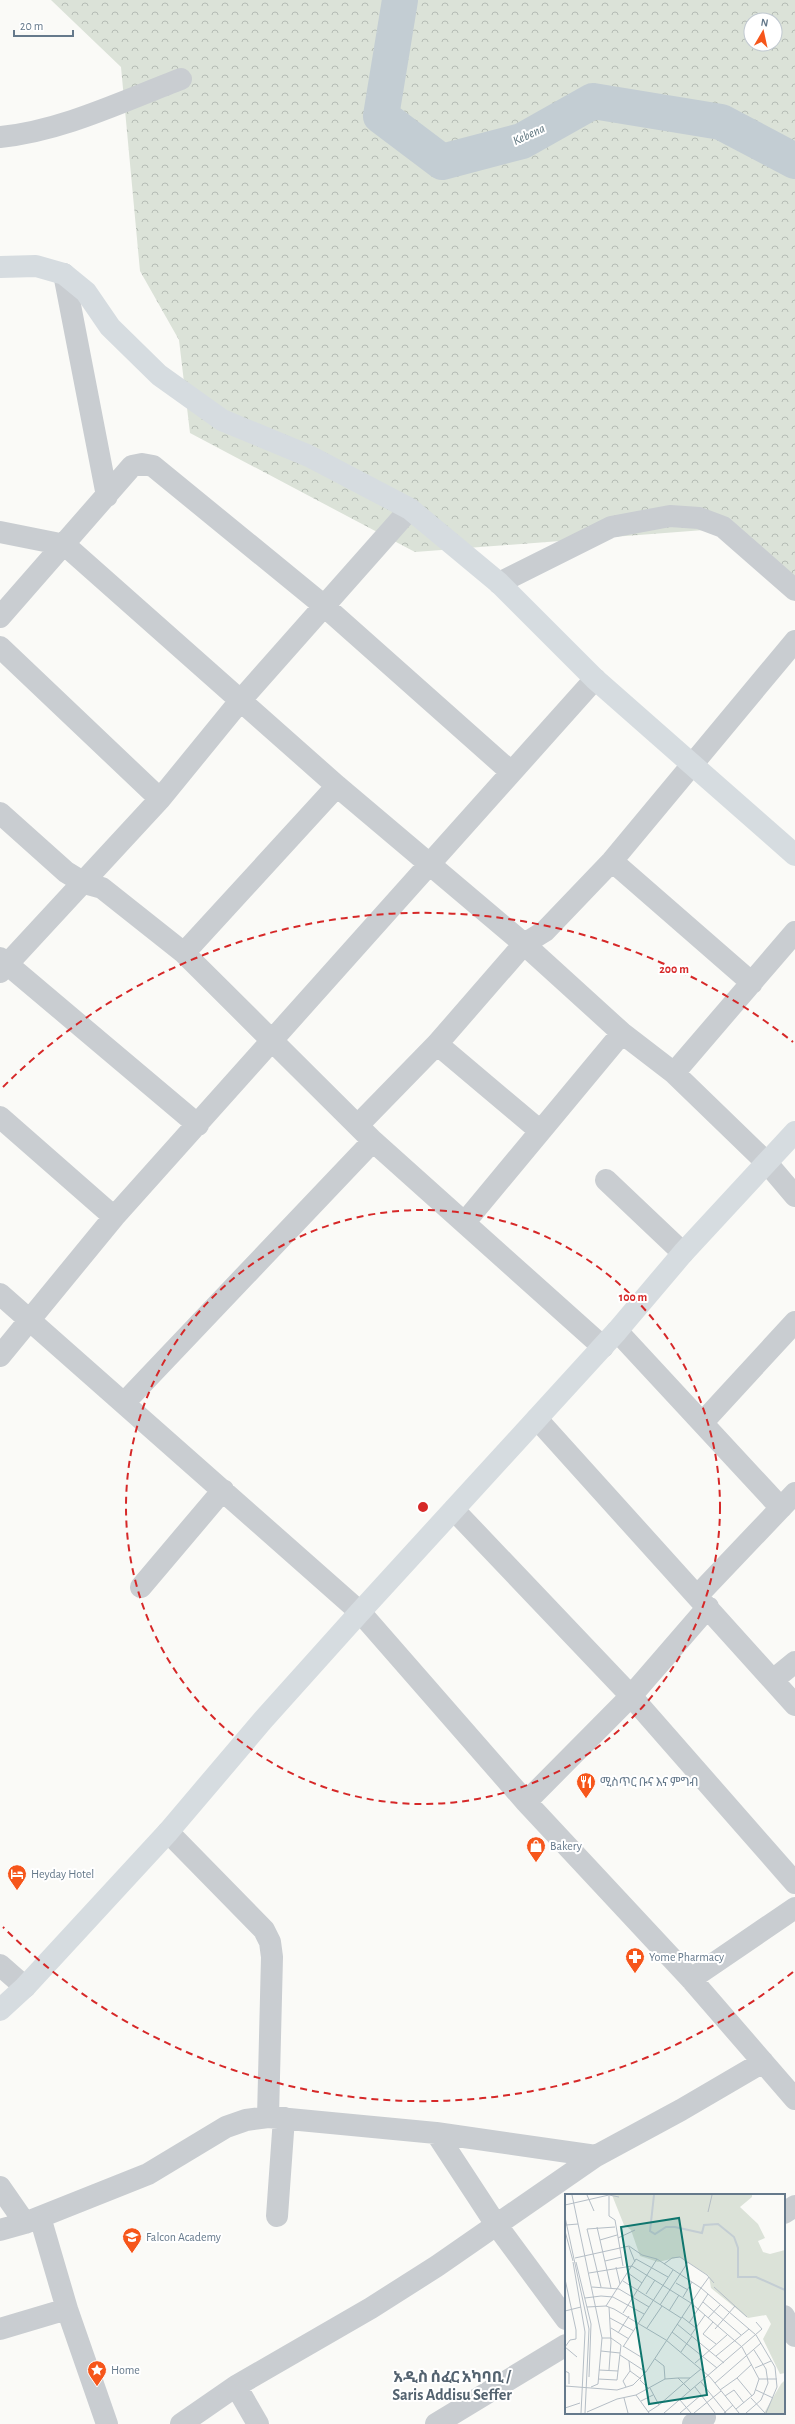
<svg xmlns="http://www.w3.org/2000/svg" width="795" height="2424" viewBox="0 0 795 2424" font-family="'Alegreya Sans','Noto Sans Ethiopic',sans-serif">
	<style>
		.forest { fill: url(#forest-crowns); fill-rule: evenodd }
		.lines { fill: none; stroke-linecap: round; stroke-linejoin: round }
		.river { stroke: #c3cdd3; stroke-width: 36 }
		.minor { stroke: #c9cdd1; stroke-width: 22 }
		.major { stroke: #d6dce0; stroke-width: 22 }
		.ring { fill: none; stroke: #d62828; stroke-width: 2; stroke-dasharray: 7 5 }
		.labels { text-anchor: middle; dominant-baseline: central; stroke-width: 4; stroke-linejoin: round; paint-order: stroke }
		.poi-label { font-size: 12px; fill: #65798b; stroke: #fff; text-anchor: start }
		.water-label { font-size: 13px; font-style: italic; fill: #5d747e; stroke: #fff }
		.district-label { font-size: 16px; font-weight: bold; fill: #546370; stroke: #fff }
		.inset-river { fill: none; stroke: #c3cdd3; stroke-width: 2 }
		.inset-road { fill: none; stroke: #b5bec6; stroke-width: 1 }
		.view { fill: #0f766e; fill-opacity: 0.15; stroke: #0f766e; stroke-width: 2 }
		.inset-edge { fill: none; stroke: #65798b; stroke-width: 2 }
		.centre { fill: #d62828; stroke: #fff; stroke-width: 2 }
		.ring-label { font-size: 12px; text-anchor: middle; font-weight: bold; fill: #d62828; stroke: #fff; stroke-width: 4; stroke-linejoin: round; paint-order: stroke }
	</style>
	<defs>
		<pattern id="forest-crowns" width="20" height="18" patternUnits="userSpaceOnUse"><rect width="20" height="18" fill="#dbe2d8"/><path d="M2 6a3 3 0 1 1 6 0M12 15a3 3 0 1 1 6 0" fill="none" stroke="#b5bcb5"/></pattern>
	</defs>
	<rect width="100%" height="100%" fill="#fafaf7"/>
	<path class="forest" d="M51 0H795V599L717 529 415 552 190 433 179 340 140 271 121 67ZM751 20H775V44H751Z"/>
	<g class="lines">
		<path class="river" d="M400 0 381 116 442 162 522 141 593 101 721 122 795 161"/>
		<path class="minor" d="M0 137C62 131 123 101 181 79
			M64 274 107 496
			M0 532 65 545 337 786 524 944 622 1033 674 1073 767 1163 795 1196
			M499 583 611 527 670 516 699 518 723 527 795 590
			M0 617 132 466 142 464 153 466 323 605 511 772
			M0 647 160 799
			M0 813 66 872 84 883 102 888 184 953 373 1141 603 1347
			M612 861 752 983
			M184 953 337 786
			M0 958 198 1125
			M0 972 160 799 240 701 410 509
			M437 1044 539 1130
			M674 1073 795 932
			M0 1117 114 1217
			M358 1125 437 1044 524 944 545 931 612 861 795 641
			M606 1180 683 1253
			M465 1222 622 1033
			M0 1294 360 1612 526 1802 691 1979 795 2099
			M617 1331 781 1508
			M0 1356 114 1217 595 679
			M124 1403 373 1141
			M537 1419 795 1705
			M703 1422 795 1322
			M454 1510 631 1696 795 1883
			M141 1587 223 1490
			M698 1595 795 1493
			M773 1680 795 1662
			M526 1802 631 1696 708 1607
			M168 1832 264 1930 270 1942 272 1957 268 2117
			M0 1965 25 1987
			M691 1979 795 1908
			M436 2133 596 2156 681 2110 763 2062
			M0 2187 25 2223
			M784 2213 795 2206
			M277 2216 284 2118
			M40 2217 67 2309 107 2424
			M0 2230 25 2223 148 2174 226 2127 246 2120 268 2117 436 2133 495 2223 566 2319
			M784 2316 795 2336
			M0 2329 67 2309
			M236 2386 258 2424
			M181 2424 236 2386 371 2308 437 2266 596 2156
			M436 2424 566 2345
			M693 2424 705 2417"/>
		<path class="major" d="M0 267 36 266 64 274 86 292 110 327 159 375 222 420 309 456 410 509 499 583 595 679 795 855
			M0 2010 25 1987 168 1832 263 1720 360 1612 617 1331 683 1253 795 1132"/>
	</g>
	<g class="ring">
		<circle cx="423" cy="1507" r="297"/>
		<path d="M793 1972A594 594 0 0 1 3 1927M3 1087A594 594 0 0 1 793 1042"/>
	</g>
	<defs>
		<g id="restaurant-pin" transform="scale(1)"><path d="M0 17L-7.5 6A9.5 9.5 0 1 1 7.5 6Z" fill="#f6561b" stroke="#fff"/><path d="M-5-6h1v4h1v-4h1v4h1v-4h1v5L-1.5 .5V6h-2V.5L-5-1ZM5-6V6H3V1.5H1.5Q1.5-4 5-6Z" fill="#fff"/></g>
		<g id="shop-pin" transform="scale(1)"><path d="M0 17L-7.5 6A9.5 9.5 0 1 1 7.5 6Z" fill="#f6561b" stroke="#fff"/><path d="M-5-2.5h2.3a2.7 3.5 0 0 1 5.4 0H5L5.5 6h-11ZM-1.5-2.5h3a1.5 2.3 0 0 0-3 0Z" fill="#fff"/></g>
		<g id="hotel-pin" transform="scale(1)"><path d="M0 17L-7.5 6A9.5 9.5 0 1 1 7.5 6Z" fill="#f6561b" stroke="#fff"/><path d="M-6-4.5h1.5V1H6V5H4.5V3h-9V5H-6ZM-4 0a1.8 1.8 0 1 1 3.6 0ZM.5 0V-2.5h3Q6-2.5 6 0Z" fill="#fff"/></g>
		<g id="pharmacy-pin" transform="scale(1)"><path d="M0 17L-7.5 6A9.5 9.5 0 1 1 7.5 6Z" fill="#f6561b" stroke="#fff"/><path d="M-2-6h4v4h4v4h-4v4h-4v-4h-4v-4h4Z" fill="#fff"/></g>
		<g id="school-pin" transform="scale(1)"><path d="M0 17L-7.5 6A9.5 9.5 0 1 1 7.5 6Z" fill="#f6561b" stroke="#fff"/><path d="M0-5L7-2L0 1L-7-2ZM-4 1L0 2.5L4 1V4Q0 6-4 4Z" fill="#fff"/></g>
		<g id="sight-pin" transform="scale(1)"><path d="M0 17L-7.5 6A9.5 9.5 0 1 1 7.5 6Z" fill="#f6561b" stroke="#fff"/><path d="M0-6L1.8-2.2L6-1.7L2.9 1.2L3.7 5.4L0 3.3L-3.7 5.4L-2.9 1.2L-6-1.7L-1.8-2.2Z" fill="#fff"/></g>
	</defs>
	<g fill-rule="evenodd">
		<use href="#restaurant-pin" x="586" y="1782"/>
		<use href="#shop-pin" x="536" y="1846"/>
		<use href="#hotel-pin" x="17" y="1874"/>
		<use href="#pharmacy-pin" x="635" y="1957"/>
		<use href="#school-pin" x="132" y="2237"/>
		<use href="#sight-pin" x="97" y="2370"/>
	</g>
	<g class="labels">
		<g class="poi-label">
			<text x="600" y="1782">ሚስጥር ቡና እና ምግብ</text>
			<text x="550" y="1846">Bakery</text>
			<text x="31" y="1874">Heyday Hotel</text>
			<text x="649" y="1957">Yome Pharmacy</text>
			<text x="146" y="2237">Falcon Academy</text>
			<text x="111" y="2370">Home</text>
		</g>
		<g class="water-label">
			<text transform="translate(529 135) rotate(-25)">Kebena</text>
		</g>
		<g class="district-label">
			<text x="452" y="2377">አዲስ ሰፈር አካባቢ /<tspan x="452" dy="18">Saris Addisu Seffer</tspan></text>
		</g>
	</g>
	<g transform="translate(565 2194)">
		<rect width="220" height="220" fill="#fafaf7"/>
		<path d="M47 1H187V3L175 13 193 30 200 44 193 47 198 58 205 60 220 56V179L215 180 198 145 206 130 201 121 183 124 146 94 144 82 115 63 93 68 75 62 66 36 59 31ZM220 186V219H199L216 190Z" fill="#dbe2d8"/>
		<path class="inset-river" d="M89 1 85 37 90 40 101 33H110L137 39 139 31 153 30 169 43 173 54V83H191L220 96"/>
		<path class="inset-road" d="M7 1 37 144 33 190 26 193M22 1 29 17M44 2V22L50 26 58 72M0 11 44 1 54 3M143 18 147 1M0 23 24 135 20 219M1 31 13 30M32 33 46 94M0 37 8 67M53 44 70 36M35 46 52 41M64 53 70 68M10 64 64 52 77 61 92 65 136 94 191 141 210 173 212 193 201 219M40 67 57 63M8 68 20 138 16 219M11 68 26 130 24 183M99 70 107 64 115 63 142 81 149 89M51 73 55 90M24 79 67 72 126 109 177 153 194 185 189 200 171 215M63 79 77 89M0 85 11 136V145L5 146 0 153M58 87 116 124M111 89 123 96M27 93 54 95 84 113M36 93 22 35 50 33M149 93 182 123M136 94 144 83M81 100 90 86M118 103 127 88M20 104 36 102 48 103 79 120M138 108 176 141M95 111 123 68M41 112 71 65 103 83M22 113 41 112 49 115 101 146 145 183 174 219M0 117 16 113M104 117 114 101M58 119 92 65M117 123 131 134M45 124 69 137M143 124 155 111M148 128 138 140 151 150M124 129 143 100M112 130 159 169M46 134 64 145M82 134 97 112M150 135 170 112M107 138 152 174M53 139 64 122M126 141 140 121M58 152 76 163M0 153 12 163M58 153 108 76M36 157 55 159M116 158 127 142M55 161 81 178M151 162 184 135M90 165 99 172 100 185M130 169 162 141M190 174 206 167M34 176 53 177 56 151 46 144H37M44 176 46 148 44 113M0 177 4 179V190M65 177 76 185M113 184H125L136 175M172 184 187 170M33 185 52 186 53 177M194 185H212M75 186 84 195M136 188 161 219M150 189 196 149M0 192 52 196 68 191 81 178 136 94M61 193 58 187 65 177 64 167M130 193 150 219M85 194 94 211 125 184M155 196 172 184 187 202M191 196 208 204M71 201 100 185 113 184 126 197M160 202 169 196 179 209M59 204 63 219M186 204 200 219M115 206 126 219M76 207 88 201M0 214 15 209M22 218 52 205 71 201 84 219M83 218 94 211M99 219 197 135 191 128M115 219 136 201M129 219 156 197M159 219 168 211M181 219 196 206 203 189 201 175 189 156"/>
		<path class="view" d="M114 24 142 201 84 210 56 33Z"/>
		<rect width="220" height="220" class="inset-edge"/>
	</g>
	<circle cx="423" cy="1507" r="6" class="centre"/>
	<g class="ring-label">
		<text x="674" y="973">200 m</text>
		<text x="633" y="1301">100 m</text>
	</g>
	<g transform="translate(763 32) rotate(9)"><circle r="19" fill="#ffffff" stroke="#c1c9d1"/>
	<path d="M0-3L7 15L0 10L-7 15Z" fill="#f6561b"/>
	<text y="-6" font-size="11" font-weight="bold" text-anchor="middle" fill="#65798b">N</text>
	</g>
	<path d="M14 30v6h59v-6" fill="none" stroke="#65798b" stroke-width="2"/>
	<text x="20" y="30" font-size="12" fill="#65798b" stroke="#ffffff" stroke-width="3" paint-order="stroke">20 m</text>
</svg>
